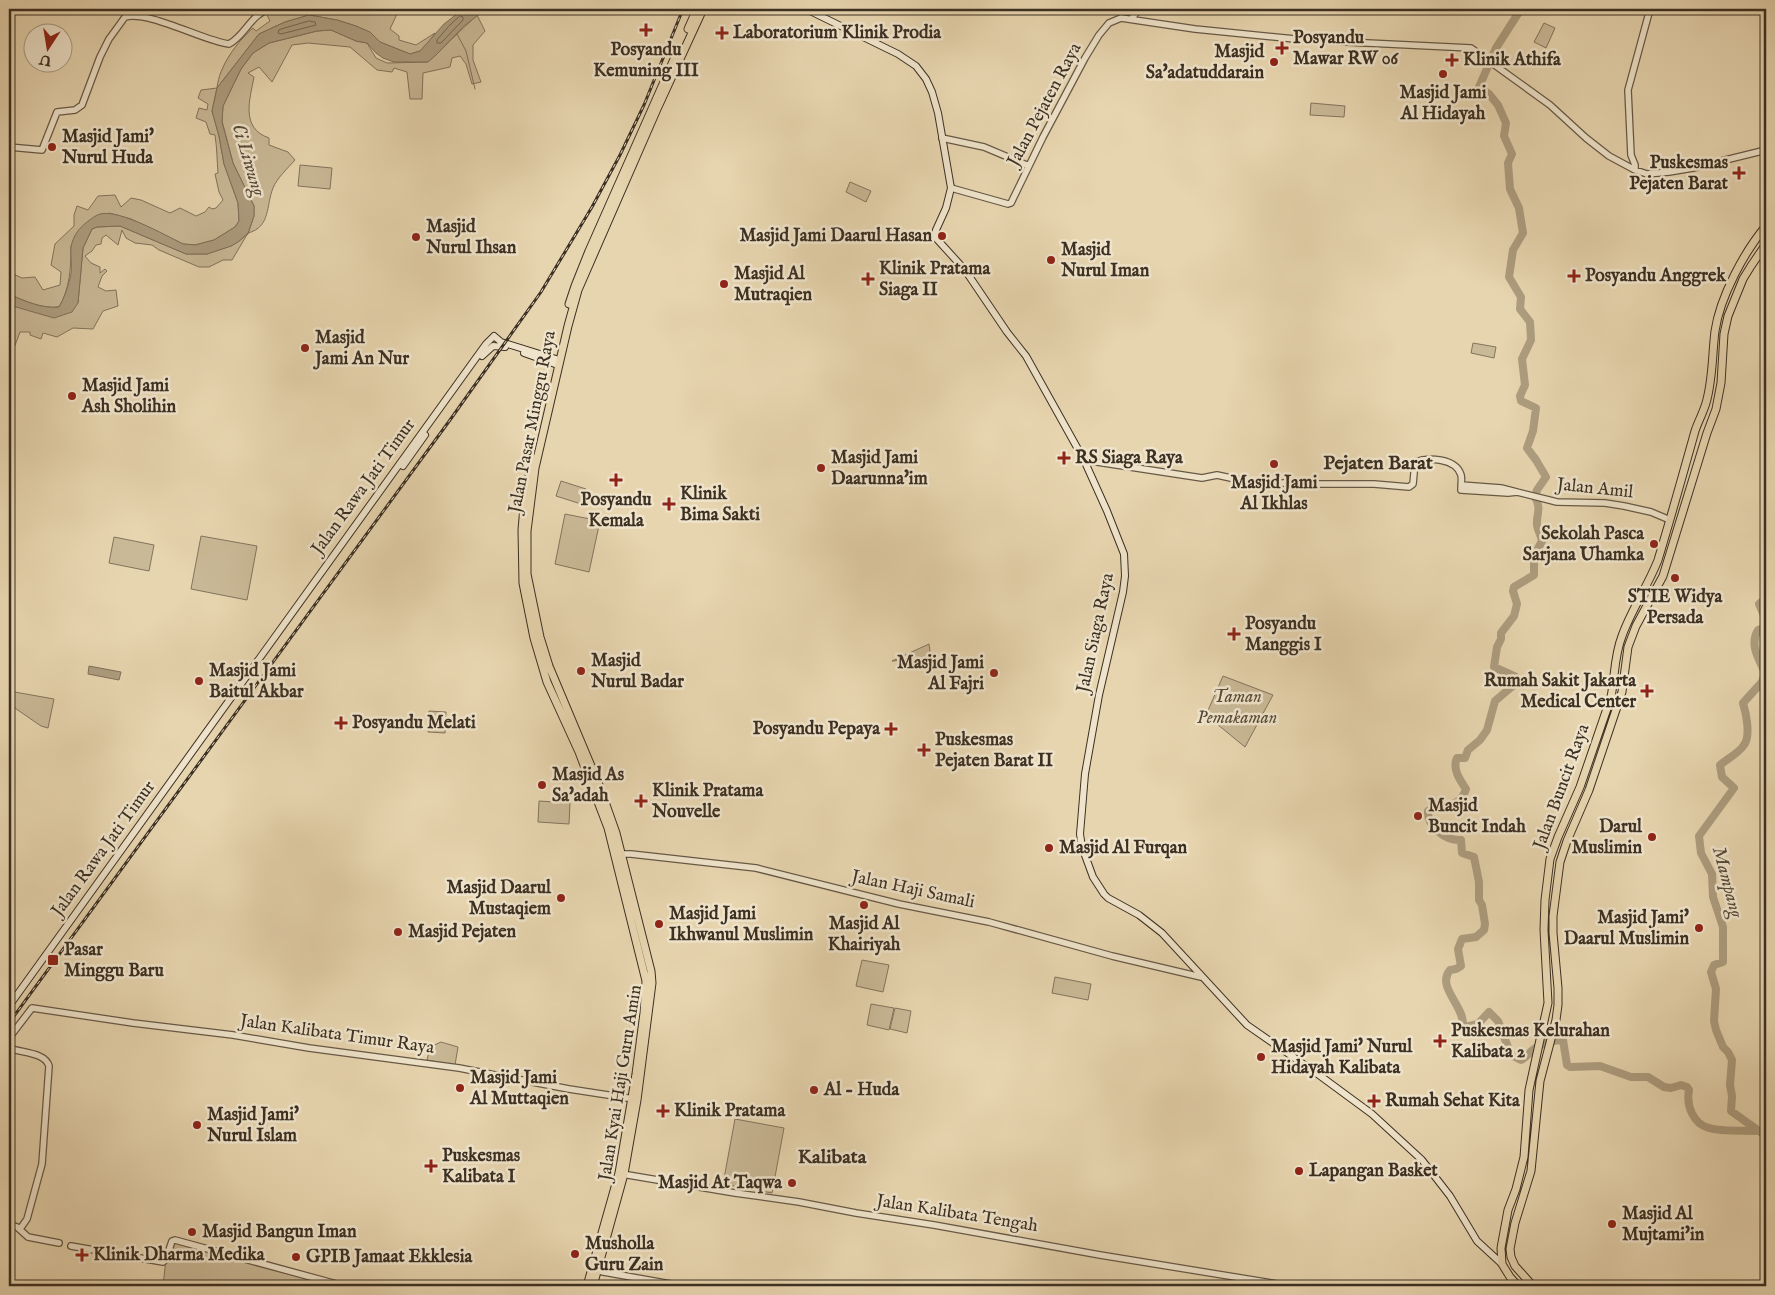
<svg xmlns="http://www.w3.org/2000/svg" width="1775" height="1295" viewBox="0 0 1775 1295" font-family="'IM FELL English',serif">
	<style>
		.green { fill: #cab997; stroke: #83745d }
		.water { fill: #ad9d7f; stroke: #80715a }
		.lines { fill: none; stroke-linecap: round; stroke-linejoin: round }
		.shore { stroke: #746651; stroke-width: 1 }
		.stream { stroke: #80715a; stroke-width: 1 }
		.river { stroke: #ad9d7f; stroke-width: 8 }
		.tertiary-casing { stroke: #675946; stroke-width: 8 }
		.secondary-casing { stroke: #3c3023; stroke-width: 8 }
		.primary-casing { stroke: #3c3023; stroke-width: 9 }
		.tertiary { stroke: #efe4cb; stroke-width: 5.5 }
		.secondary { stroke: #efe4cb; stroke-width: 6 }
		.primary { stroke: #e7d5af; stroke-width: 7 }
		.rail-casing { stroke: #3c3023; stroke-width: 3 }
		.rail { stroke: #efe4cb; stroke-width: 1; stroke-dasharray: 4; stroke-linecap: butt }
		.poi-dot { fill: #8f2418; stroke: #efe4cb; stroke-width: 2 }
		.labels { text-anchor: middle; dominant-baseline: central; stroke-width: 5; stroke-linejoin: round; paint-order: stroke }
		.poi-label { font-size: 18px; font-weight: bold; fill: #3c3023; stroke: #efe4cb; text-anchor: start }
		.street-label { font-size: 18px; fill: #3c3023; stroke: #efe4cb }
		.park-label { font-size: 18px; font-style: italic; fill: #584b3a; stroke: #efe4cb }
		.water-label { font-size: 19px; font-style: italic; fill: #584b3a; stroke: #efe4cb }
		.quarter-label { font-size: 20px; font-weight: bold; fill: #3c3023; stroke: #efe4cb }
	</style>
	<rect width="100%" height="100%" fill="#e7d5af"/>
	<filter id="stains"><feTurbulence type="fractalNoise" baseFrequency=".004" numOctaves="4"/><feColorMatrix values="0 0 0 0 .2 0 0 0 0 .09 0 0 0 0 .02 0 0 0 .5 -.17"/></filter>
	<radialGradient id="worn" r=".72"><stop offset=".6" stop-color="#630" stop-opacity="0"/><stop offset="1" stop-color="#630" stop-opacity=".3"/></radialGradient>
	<path class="green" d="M291 9H390L397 14 390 29 399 36V40L416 45 435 33 427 45 420 51 410 54 380 42 369 32 356 26 337 20 309 15 285 22 259 34 217 88 212 111 219 136 224 164 238 203 239 221 235 227 214 240 195 245 183 244 131 219 109 213 71 246C71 268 70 288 59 307 42 309 24 301 9 294V272L22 278 35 277 43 290 60 285 61 272 51 265 55 244 74 226V215L77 206 88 210 98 196 115 195 121 207 131 198 141 200 170 213 180 208 196 216 205 212 209 207 212 209 216 208 223 200 219 192 215 174 218 173C217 160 217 148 215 135L210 134 206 122 196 118 199 108 207 110 208 104 198 98 201 90 217 88C219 66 237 42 253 28L256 31 270 21 267 15Z
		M477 15 485 31 473 45V60L481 82 472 84 466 64 460 56 452 58 450 67 423 73 422 99H410L407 72 394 68 392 72 377 70 350 47 308 43 292 45 272 82 259 67 248 73 254 77C250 99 240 128 269 138V145L288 152 295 160C288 168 277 178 273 188 266 205 271 227 248 233L232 260H223L209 267H199L159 250 152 245 135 243 126 238 122 230 118 245 106 235 102 238 101 244 96 245 92 251 85 256 91 263 100 267V273L105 269 107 271 102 276 98 287 106 291 116 290 118 306 103 311 93 329 73 328 57 337 43 333 41 339 30 335V332H20L14 348 9 347V305L28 309 34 312 78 303 83 248 92 229 97 227 120 226 186 254H207L231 246 238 242 248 234 254 216V206L233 163 222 121 223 106 241 69 253 53 269 43 317 31 331 30 356 41 367 43 376 58 387 63 428 62Z
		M1544 23 1555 28 1546 48 1534 42Z
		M1311 103 1345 106 1344 117 1310 115Z
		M300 165 332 168 330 189 298 186Z
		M850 182 871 191 866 202 846 192Z
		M1473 343 1496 347 1494 358 1471 353Z
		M561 481 586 489 581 504 556 496Z
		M565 514 600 521 589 572 555 564Z
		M201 536 257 546 247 600 191 589Z
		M114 537 154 545 149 571 109 563Z
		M929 644 931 658 892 661Z
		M1223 676 1273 695 1245 747 1206 715Z
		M9 691 54 699 48 728 41 726 9 704Z
		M429 711 446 712 445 733 428 732Z
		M539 801 570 803 569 824 538 822Z
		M862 960 889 965 883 992 856 986Z
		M1055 977 1091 984 1088 1000 1052 993Z
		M871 1004 894 1008 889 1030 867 1025Z
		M895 1008 911 1011 907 1033 890 1029Z
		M441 1042 458 1047 455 1065 427 1060 430 1047Z
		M735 1119 784 1128 772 1193 723 1184Z
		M172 1241 344 1286H163L166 1259Z"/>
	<path class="water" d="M463 9H486L464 26 436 55 428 62H394L383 58 376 53 367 43 356 41 331 30 317 31 269 43 253 53 241 69 223 106 222 122 233 163 254 206V216L248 233 238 242 231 246 207 254H186L120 226 97 227 92 229 83 248 78 303 72 312 54 318 9 305V294C24 301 43 309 59 307 64 299 68 287 70 278 73 268 70 257 71 247 73 236 79 228 87 222 91 219 96 215 100 214 119 209 165 235 183 244L195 245 214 240 235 227 239 221 238 203 224 164 219 136 212 111 217 88 259 34 285 22 309 15 337 20 356 26 370 32 380 42 410 54 420 51 444 24Z
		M89 666 121 672 119 680 88 674Z"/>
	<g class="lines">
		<path class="shore" d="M460 16 463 17V20L441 43H437V40L448 27Z
			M309 21 315 22 316 25 281 34 278 33 279 30Z"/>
		<path class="stream" d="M457 34 466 51 475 89"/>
		<path class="river" d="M1521 9 1496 48 1479 87 1489 94 1498 105 1506 123 1504 136 1512 154 1508 163 1510 189 1519 208 1523 233 1513 250 1509 277 1521 297 1520 309 1530 322 1531 340 1522 359 1525 385 1520 396 1521 401 1536 408 1533 431 1527 448 1536 460 1546 477 1537 490 1535 497C1542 509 1536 514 1537 525 1538 531 1541 535 1542 541L1534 556V575L1514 587 1513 591 1517 604 1514 616 1501 633V639L1497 647 1494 667 1516 677 1515 684 1495 701 1487 730 1480 740 1468 750 1465 758H1457C1452 769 1460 780 1466 789 1459 811 1441 802 1428 811 1427 827 1446 841 1461 840L1462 853 1474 857 1479 882V900L1482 905 1485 924 1484 930 1476 937 1462 939 1458 949 1461 966 1456 969 1450 970C1436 987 1464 1005 1463 1025L1465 1027 1478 1024 1489 1012 1498 1021 1511 1055 1521 1060C1529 1056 1528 1053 1534 1049 1540 1044 1555 1040 1563 1040L1567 1065 1570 1067 1600 1066 1631 1077H1648L1664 1087 1671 1088 1681 1085 1687 1087 1689 1090C1686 1105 1693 1124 1709 1128 1722 1132 1746 1130 1760 1131
			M1766 598 1759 604 1766 620 1764 628 1758 630C1749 645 1759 659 1765 673L1762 682 1743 703C1746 713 1751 736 1744 745 1739 753 1727 759 1720 765L1722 777 1734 788 1699 836 1701 853 1712 874 1713 897 1723 927V962L1714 965 1711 972 1716 989 1714 1021 1716 1030 1723 1047 1728 1052 1732 1060 1730 1085 1732 1096 1731 1111 1766 1136"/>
		<g class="tertiary-casing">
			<path id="tertiary" d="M1698 9 1706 11 1713 9
				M1132 18 1139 9
				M942 138 984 147 1029 166
				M9 147 42 150 57 112 75 110 82 105 100 57 109 39 125 17C148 10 204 41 229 44 245 36 252 12 271 9
				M1635 170V165L1631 155 1628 90 1650 9
				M951 188 1008 204 1011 203 1043 137 1085 58 1099 35 1109 23 1121 18 1195 29 1305 40 1471 48 1550 105 1586 138 1609 156 1635 170 1647 174 1669 172 1693 168 1766 150
				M1084 460 1202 478 1217 475 1249 482 1270 484 1297 482 1317 484H1374L1409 487 1413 484 1415 462C1428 457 1456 458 1461 475 1462 479 1461 486 1461 490L1508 493 1517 492
				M1461 485 1501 488 1557 502 1605 503 1624 506 1651 512 1670 520
				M618 854H631L756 868 899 904 989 922 1112 956 1201 977
				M9 1038 32 1008 133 1023 233 1035 309 1048 459 1068 569 1089 634 1099
				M9 1048C21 1053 45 1052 49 1066L42 1164 27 1219 20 1229
				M622 1174 735 1193 799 1202 856 1213 934 1225 1100 1255 1290 1286
				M9 1224 17 1227 28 1237 59 1243
				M71 1246 163 1262 166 1259 172 1241 175 1240 344 1286
				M598 1271 682 1286"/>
		</g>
		<g class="secondary-casing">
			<path id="secondary" d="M806 9 898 54 916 66 926 79 932 92 938 113 951 188 946 208 936 230 935 237 965 270 1007 332 1026 356 1084 460 1107 511 1124 554 1125 576 1123 592 1099 695 1085 774 1080 834 1082 847 1093 877 1104 894 1108 898 1139 915 1162 933 1247 1025 1319 1075 1372 1114 1422 1160 1450 1196 1477 1241 1502 1264
				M524 353 555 364
				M482 356 493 346 505 347
				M403 466 425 435
				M9 1006 486 344 494 336 501 342 556 359"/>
		</g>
		<g class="primary-casing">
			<path id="primary" d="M688 29 697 9
				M569 304 575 286 589 251 675 57
				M533 458 525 495 522 530 523 583 534 638 547 682 579 752 608 828 646 981 644 1013 636 1074 619 1173 587 1286
				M593 1286 624 1174 637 1100 652 983 651 971 616 833 599 785 549 666 540 637 527 574V531L535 468 568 326 578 290 657 109 703 9
				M1518 1286 1510 1277 1502 1264 1501 1248 1508 1210 1516 1189 1524 1157 1529 1090 1548 1003 1544 930 1545 900 1550 859 1558 837 1580 787 1611 697C1615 677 1614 656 1622 636 1631 610 1648 586 1658 560 1671 517 1683 474 1695 431 1698 422 1703 413 1706 403 1713 379 1712 355 1715 331 1720 297 1744 252 1766 226
				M1533 1286 1515 1266 1511 1257 1510 1249 1515 1223 1531 1171 1540 1081 1556 1020 1558 1005V988L1553 933V916L1560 862 1567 841 1589 790 1622 692 1628 647 1636 626 1663 576 1707 433 1716 409 1721 383 1724 334 1728 316 1743 279 1751 266 1766 244"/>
		</g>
		<use href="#tertiary" class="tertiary"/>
		<use href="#secondary" class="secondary"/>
		<use href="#primary" class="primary"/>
		<g class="rail-casing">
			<path id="rail" d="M9 1023 450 420 541 292 592 207 620 155 644 105 683 9"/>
		</g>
		<use href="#rail" class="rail"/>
	</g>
	<g class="poi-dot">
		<path d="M643.5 22.5h5v5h5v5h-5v5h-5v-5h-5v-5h5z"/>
		<path d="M719.5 25.5h5v5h5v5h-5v5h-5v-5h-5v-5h5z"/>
		<path d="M1279.5 40.5h5v5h5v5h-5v5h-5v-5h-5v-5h5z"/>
		<path d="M1449.5 52.5h5v5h5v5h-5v5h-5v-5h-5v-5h5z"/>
		<circle cx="1274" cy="62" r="5"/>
		<circle cx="1443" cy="74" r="5"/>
		<circle cx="52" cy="147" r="5"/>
		<path d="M1736.5 165.5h5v5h5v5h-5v5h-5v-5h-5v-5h5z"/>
		<circle cx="942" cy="236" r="5"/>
		<circle cx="416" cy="237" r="5"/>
		<circle cx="1051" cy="260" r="5"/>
		<path d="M1571.5 268.5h5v5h5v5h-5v5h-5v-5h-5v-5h5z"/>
		<path d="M865.5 271.5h5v5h5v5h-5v5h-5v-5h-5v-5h5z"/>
		<circle cx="724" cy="284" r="5"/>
		<circle cx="305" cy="348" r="5"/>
		<circle cx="72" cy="396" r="5"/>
		<path d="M1061.5 450.5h5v5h5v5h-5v5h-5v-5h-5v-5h5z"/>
		<circle cx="1274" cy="464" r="5"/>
		<circle cx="821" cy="468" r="5"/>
		<path d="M613.5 472.5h5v5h5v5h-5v5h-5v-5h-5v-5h5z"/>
		<path d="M666.5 496.5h5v5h5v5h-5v5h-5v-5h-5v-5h5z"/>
		<circle cx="1654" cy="544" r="5"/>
		<circle cx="1675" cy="578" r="5"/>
		<path d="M1231.5 626.5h5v5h5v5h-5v5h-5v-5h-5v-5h5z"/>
		<circle cx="581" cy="671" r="5"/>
		<circle cx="994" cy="673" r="5"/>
		<circle cx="199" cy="681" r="5"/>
		<path d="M1644.5 683.5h5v5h5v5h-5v5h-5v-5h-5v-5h5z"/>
		<path d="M338.5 715.5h5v5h5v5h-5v5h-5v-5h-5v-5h5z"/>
		<path d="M888.5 721.5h5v5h5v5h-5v5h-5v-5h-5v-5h5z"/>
		<path d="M921.5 742.5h5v5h5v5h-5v5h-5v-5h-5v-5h5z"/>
		<circle cx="542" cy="785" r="5"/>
		<path d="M638.5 793.5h5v5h5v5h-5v5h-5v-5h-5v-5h5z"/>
		<circle cx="1418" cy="816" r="5"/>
		<circle cx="1652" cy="837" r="5"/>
		<circle cx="1049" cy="848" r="5"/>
		<circle cx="561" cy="898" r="5"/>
		<circle cx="864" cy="905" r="5"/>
		<circle cx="659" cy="924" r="5"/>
		<circle cx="1699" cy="928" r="5"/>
		<circle cx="398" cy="932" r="5"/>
		<rect x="47" y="954" width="12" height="12" rx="2.5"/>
		<path d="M1437.5 1033.5h5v5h5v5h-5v5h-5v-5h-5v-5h5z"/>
		<circle cx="1261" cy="1057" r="5"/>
		<circle cx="460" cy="1088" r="5"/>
		<circle cx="814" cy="1090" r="5"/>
		<path d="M1371.5 1093.5h5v5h5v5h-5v5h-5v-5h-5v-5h5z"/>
		<path d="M660.5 1103.5h5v5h5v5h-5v5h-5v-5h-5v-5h5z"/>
		<circle cx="197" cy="1125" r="5"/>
		<path d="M428.5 1158.5h5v5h5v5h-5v5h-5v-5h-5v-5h5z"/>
		<circle cx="1299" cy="1171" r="5"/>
		<circle cx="792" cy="1183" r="5"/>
		<circle cx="1612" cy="1224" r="5"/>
		<circle cx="192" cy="1232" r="5"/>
		<circle cx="575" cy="1254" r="5"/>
		<path d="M79.5 1247.5h5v5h5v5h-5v5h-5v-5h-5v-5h5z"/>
		<circle cx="296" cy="1257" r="5"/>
	</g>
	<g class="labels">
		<g class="poi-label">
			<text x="733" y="33">Laboratorium Klinik Prodia</text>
			<text x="1293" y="38">Posyandu<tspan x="1293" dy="21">Mawar RW 06</tspan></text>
			<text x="646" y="50" text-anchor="middle">Posyandu<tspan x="646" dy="21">Kemuning III</tspan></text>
			<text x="1264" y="52" text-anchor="end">Masjid<tspan x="1264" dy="21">Sa'adatuddarain</tspan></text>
			<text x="1463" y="60">Klinik Athifa</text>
			<text x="1443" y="93" text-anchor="middle">Masjid Jami<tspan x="1443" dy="21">Al Hidayah</tspan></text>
			<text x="62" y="137">Masjid Jami'<tspan x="62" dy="21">Nurul Huda</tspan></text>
			<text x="1728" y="163" text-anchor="end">Puskesmas<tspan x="1728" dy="21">Pejaten Barat</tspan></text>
			<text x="426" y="227">Masjid<tspan x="426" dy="21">Nurul Ihsan</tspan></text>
			<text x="932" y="236" text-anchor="end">Masjid Jami Daarul Hasan</text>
			<text x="1061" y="250">Masjid<tspan x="1061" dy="21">Nurul Iman</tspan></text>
			<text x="879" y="269">Klinik Pratama<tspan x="879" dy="21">Siaga II</tspan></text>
			<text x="734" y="274">Masjid Al<tspan x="734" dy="21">Mutraqien</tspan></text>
			<text x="1585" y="276">Posyandu Anggrek</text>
			<text x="315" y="338">Masjid<tspan x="315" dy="21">Jami An Nur</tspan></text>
			<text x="82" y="386">Masjid Jami<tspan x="82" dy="21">Ash Sholihin</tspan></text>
			<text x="831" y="458">Masjid Jami<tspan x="831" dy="21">Daarunna'im</tspan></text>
			<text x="1075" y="458">RS Siaga Raya</text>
			<text x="1274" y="483" text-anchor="middle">Masjid Jami<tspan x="1274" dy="21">Al Ikhlas</tspan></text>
			<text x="680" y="494">Klinik<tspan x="680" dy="21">Bima Sakti</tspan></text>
			<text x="616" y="500" text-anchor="middle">Posyandu<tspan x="616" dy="21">Kemala</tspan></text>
			<text x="1644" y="534" text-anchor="end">Sekolah Pasca<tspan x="1644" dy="21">Sarjana Uhamka</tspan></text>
			<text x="1675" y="597" text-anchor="middle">STIE Widya<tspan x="1675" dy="21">Persada</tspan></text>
			<text x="1245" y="624">Posyandu<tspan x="1245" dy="21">Manggis I</tspan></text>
			<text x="591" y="661">Masjid<tspan x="591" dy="21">Nurul Badar</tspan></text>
			<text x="984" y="663" text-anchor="end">Masjid Jami<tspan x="984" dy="21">Al Fajri</tspan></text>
			<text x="209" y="671">Masjid Jami<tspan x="209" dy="21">Baitul Akbar</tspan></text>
			<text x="1636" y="681" text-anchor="end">Rumah Sakit Jakarta<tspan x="1636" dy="21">Medical Center</tspan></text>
			<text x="352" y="723">Posyandu Melati</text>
			<text x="880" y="729" text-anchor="end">Posyandu Pepaya</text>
			<text x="935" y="740">Puskesmas<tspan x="935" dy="21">Pejaten Barat II</tspan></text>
			<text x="552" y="775">Masjid As<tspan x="552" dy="21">Sa'adah</tspan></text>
			<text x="652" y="791">Klinik Pratama<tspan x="652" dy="21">Nouvelle</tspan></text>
			<text x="1428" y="806">Masjid<tspan x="1428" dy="21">Buncit Indah</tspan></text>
			<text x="1642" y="827" text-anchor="end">Darul<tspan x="1642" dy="21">Muslimin</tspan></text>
			<text x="1059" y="848">Masjid Al Furqan</text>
			<text x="551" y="888" text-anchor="end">Masjid Daarul<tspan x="551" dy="21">Mustaqiem</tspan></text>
			<text x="669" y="914">Masjid Jami<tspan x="669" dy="21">Ikhwanul Muslimin</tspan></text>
			<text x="1689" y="918" text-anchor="end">Masjid Jami'<tspan x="1689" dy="21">Daarul Muslimin</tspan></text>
			<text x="864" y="924" text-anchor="middle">Masjid Al<tspan x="864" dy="21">Khairiyah</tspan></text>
			<text x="408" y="932">Masjid Pejaten</text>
			<text x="64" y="950">Pasar<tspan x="64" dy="21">Minggu Baru</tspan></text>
			<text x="1451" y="1031">Puskesmas Kelurahan<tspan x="1451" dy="21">Kalibata 2</tspan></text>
			<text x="1271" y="1047">Masjid Jami' Nurul<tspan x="1271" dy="21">Hidayah Kalibata</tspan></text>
			<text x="470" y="1078">Masjid Jami<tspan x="470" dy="21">Al Muttaqien</tspan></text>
			<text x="824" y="1090">Al - Huda</text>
			<text x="1385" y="1101">Rumah Sehat Kita</text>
			<text x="674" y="1111">Klinik Pratama</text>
			<text x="207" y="1115">Masjid Jami'<tspan x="207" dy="21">Nurul Islam</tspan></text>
			<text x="442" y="1156">Puskesmas<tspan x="442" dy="21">Kalibata I</tspan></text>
			<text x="1309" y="1171">Lapangan Basket</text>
			<text x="782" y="1183" text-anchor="end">Masjid At Taqwa</text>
			<text x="1622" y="1214">Masjid Al<tspan x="1622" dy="21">Mujtami'in</tspan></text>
			<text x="202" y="1232">Masjid Bangun Iman</text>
			<text x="585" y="1244">Musholla<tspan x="585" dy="21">Guru Zain</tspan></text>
			<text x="93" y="1255">Klinik Dharma Medika</text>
			<text x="306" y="1257">GPIB Jamaat Ekklesia</text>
		</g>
		<g class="street-label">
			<text transform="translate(1045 105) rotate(-62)">Jalan Pejaten Raya</text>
			<text transform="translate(533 422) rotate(-79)">Jalan Pasar Minggu Raya</text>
			<text transform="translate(364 487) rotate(-54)">Jalan Rawa Jati Timur</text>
			<text transform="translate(1595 489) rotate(6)">Jalan Amil</text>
			<text transform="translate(1096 633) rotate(-78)">Jalan Siaga Raya</text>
			<text transform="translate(1562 787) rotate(-70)">Jalan Buncit Raya</text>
			<text transform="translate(104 849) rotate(-54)">Jalan Rawa Jati Timur</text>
			<text transform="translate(913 890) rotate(12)">Jalan Haji Samali</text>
			<text transform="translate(337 1035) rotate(8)">Jalan Kalibata Timur Raya</text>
			<text transform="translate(621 1083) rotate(-81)">Jalan Kyai Haji Guru Amin</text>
			<text transform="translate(957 1214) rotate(9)">Jalan Kalibata Tengah</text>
		</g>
		<g class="park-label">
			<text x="1237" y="697">Taman<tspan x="1237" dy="21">Pemakaman</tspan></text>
		</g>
		<g class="water-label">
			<text transform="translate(248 160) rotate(73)">Ci Liwung</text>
			<text transform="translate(1727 882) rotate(75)">Mampang</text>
		</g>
		<g class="quarter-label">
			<text x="1378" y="463">Pejaten Barat</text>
			<text x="832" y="1157">Kalibata</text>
		</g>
	</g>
	<rect width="1775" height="1295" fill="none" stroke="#e7d5af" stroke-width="30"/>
	<rect x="10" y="10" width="1755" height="1275" fill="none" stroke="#3c3023" stroke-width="2.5"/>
	<rect x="15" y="15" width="1745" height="1265" fill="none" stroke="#3c3023"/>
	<g transform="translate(48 48) rotate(192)"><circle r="24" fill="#efe4cb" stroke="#a79c88"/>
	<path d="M0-4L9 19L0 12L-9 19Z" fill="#8f2418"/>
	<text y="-8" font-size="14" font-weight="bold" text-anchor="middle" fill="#3c3023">U</text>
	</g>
	<rect width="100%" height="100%" filter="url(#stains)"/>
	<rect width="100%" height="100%" fill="url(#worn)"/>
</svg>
